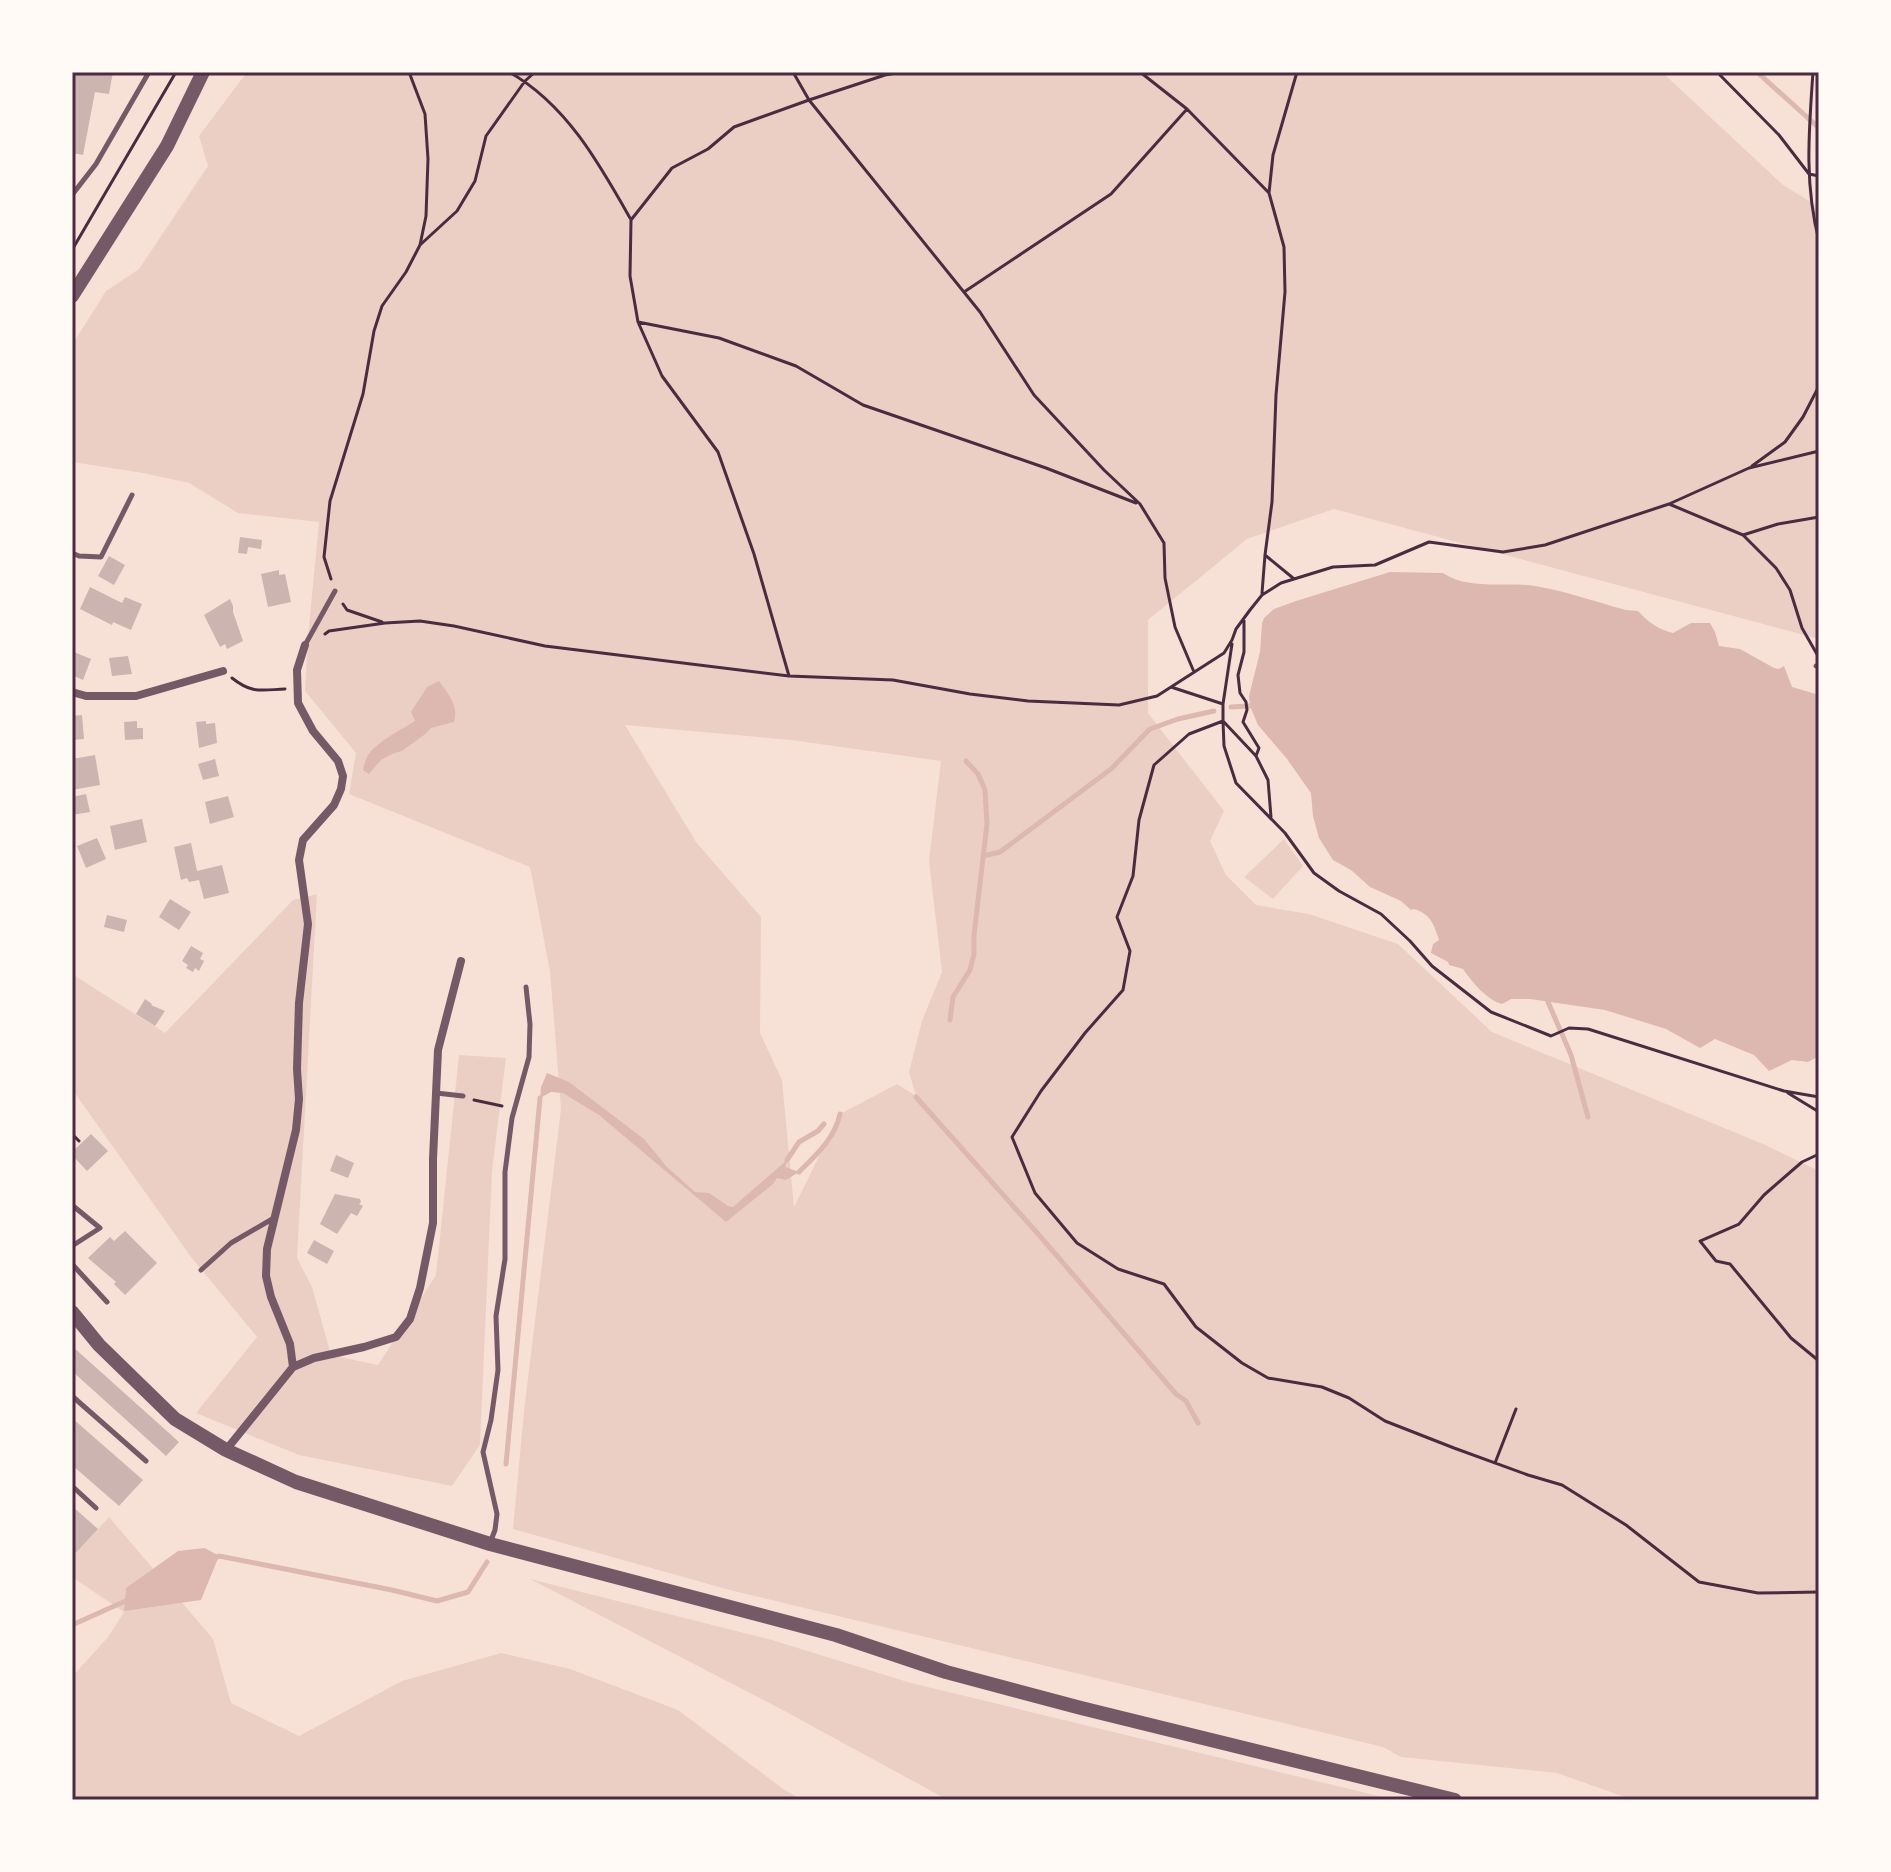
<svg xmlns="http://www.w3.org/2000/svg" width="1891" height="1872" viewBox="0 0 1891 1872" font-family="Quicksand,sans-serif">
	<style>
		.green { fill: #ebcfc5; fill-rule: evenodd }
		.water { fill: #dcb8b0 }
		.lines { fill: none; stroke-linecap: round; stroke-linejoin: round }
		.stream { stroke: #dcb8b0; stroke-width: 5 }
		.building { fill: #ccb4b1 }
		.path { stroke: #4a2c40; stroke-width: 3 }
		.service { stroke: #755966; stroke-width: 5 }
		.minor { stroke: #755966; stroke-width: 8 }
		.tertiary { stroke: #755966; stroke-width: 14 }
		.neatline { fill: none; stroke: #4a2c40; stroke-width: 3 }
	</style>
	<rect width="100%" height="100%" fill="#f7e1d7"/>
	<path class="green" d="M247 72H1662L1783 185 1819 207V639L1334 509 1247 539 1148 620V713L1224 811 1210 841 1226 875 1256 905 1309 914 1398 944 1492 1032 1763 1144 1819 1171V1800H1633L1557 1773 1401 1757 1383 1747 726 1589 513 1529 524 1411 561 1109 550 971 530 867 349 794 356 753 305 691 308 637 319 522 238 513 189 483 143 473 72 462V345L106 291 139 269 208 166 199 136ZM625 725 791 740 941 761 929 861 942 972 922 1021 909 1072 916 1096 897 1084 840 1114 794 1207 782 1080 760 1033 761 917 696 842Z
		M1284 839 1303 866 1273 899 1244 877Z
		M317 894 297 1258 312 1287 331 1355 378 1365 436 1275 459 1055 506 1058 492 1171 480 1445 452 1486 299 1455 196 1413 257 1337 191 1257 72 1089V974L165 1033 293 900Z
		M109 1517 213 1639 231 1703 299 1736 402 1681 501 1653 570 1669 678 1710 782 1788 802 1800H72V1677L108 1637 124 1612 72 1577V1558Z
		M530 1579 772 1640 911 1683 1395 1800H948L777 1707Z"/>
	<path class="water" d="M1390 572 1443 573C1470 591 1506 581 1535 586 1566 591 1596 602 1626 610L1638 611C1649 623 1658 629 1673 633L1691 623H1710L1715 632 1719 646 1740 649 1774 668 1779 669 1784 666 1792 687 1819 695V1056L1808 1062 1792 1060 1769 1071 1754 1055 1715 1039 1700 1048 1666 1029 1605 1010 1530 999H1511L1502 1004C1487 1000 1472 982 1463 969L1449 965 1448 962 1431 953 1433 944 1439 940C1434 924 1430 913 1413 909L1411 910 1401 901 1370 887 1351 870 1333 860 1319 838 1313 816 1311 793 1287 759 1258 725 1250 706 1249 696 1260 652 1262 623 1264 618 1274 609 1296 601Z
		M439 681C448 694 459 705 454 722L431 728 424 735 402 751 392 754 381 760 369 774 363 770C364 766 365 761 367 757 373 744 402 729 415 721L411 712 427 687Z
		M547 1073 569 1082 644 1139 667 1167 695 1192 709 1193 728 1206 733 1207 787 1160 785 1167 799 1172 786 1180 777 1178 773 1184 726 1222 599 1115 563 1093 551 1092 540 1098 541 1087Z
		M205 1548 219 1556 201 1600 124 1611 126 1588 178 1551Z"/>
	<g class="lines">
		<path class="stream" d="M1757 72 1819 128
			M1231 707 1250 706
			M983 856 1000 852 1111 769 1150 729 1178 719 1214 711
			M1548 1002 1571 1055 1588 1117
			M950 1020 953 997 970 970 974 954V935L987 824 985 790 978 774 966 761
			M916 1097 1039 1235 1176 1394 1186 1401 1198 1423
			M787 1160 799 1142 818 1131 824 1124
			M799 1172C816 1155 835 1138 840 1114
			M506 1464 540 1098
			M215 1558 219 1556 392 1590 437 1601 468 1592 487 1562
			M72 1625 130 1599"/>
	</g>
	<path class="building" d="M72 72H113L109 94 95 92 83 155 72 153Z
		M240 537 262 540 261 549 248 547 247 554 238 553Z
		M109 556 125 565 114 585 98 576Z
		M279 570V575L285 574 291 602 268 607 261 574Z
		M90 587 122 603 125 597 142 604 131 630 113 622 112 625 80 609Z
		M230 599 233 606V612L243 641 227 649 225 644 220 647 204 615Z
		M74 652 91 659 83 680 72 675V657Z
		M128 656 132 674 112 676 109 658Z
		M82 715 84 739 72 740V716Z
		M137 721V728H143V739L125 740 124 722Z
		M206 721V724L215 723 217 743 199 748 196 722Z
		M95 755 100 785 72 790V759Z
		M215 759 219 776 203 780 198 764Z
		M86 794 90 812 72 815V797Z
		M228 796 234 817 210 824 205 802Z
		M142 819 147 842 115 850 110 826Z
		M97 838 106 859 86 868 77 846Z
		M191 843 197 871 222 865 229 893 204 899 199 880 189 882 187 878 181 880 174 847Z
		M170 899 191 912 179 930 159 917Z
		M107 915 127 920 124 932 104 927Z
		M191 946 203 953 200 959 204 961 199 971 195 968 193 972 186 968 188 965 182 961Z
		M145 999 152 1004 151 1005 165 1011 155 1026 136 1014Z
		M91 1134 108 1151 87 1171 72 1155V1152Z
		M336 1155 354 1163 348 1178 330 1171Z
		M335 1194 360 1199 361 1202 359 1204 363 1206 357 1216 351 1213 337 1234 320 1224Z
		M125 1231 157 1263 125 1295 114 1284 116 1282 88 1258 110 1237 114 1241Z
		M314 1240 334 1251 327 1264 307 1253Z
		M72 1346 179 1442 166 1456 72 1371Z
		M72 1418 143 1480 119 1506 72 1465Z
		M72 1506 98 1529 75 1554 72 1552Z"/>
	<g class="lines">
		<path class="path" d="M509 72C566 104 599 163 630 218
			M793 72 809 100 980 312 1034 395 1104 470 1140 504 1164 543 1165 578 1175 627 1194 672
			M1140 72 1187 109 1269 193
			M1717 72 1779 135 1809 174 1819 176
			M1813 72C1809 130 1804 183 1819 241
			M420 245 457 211 475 181 486 136 525 81 535 72
			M72 250 176 72
			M964 292 1111 194 1187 109
			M638 322 719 338 796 366 863 405 1046 468 1136 503
			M1752 466 1785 442 1803 417 1819 386
			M1669 504 1749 468 1819 451
			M1743 535 1778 524 1819 517
			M1265 555 1293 578
			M331 579 324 557 330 501 363 394 374 331 382 306 406 272 420 245 426 216 428 159 425 114 409 72
			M1262 593 1265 555 1272 502 1276 395 1285 292 1284 247 1269 193 1273 155 1297 72
			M343 604 347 610 382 622
			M1244 620V652L1238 675 1240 693 1246 702 1247 710 1243 722 1259 748 1256 756
			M325 634 329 631 385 623 420 621 454 626 545 646 789 676 893 680 970 694 1028 701 1119 705 1157 696 1224 653 1232 640 1236 629 1250 610 1262 595 1281 583 1333 567 1375 565 1429 542 1503 552 1545 545 1669 504 1743 535 1776 568 1790 590 1802 628 1818 656
			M1232 644 1223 704V721L1224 746 1236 783 1285 833 1314 873 1339 891 1381 914 1410 941 1432 966 1491 1012 1551 1036 1569 1028 1588 1029 1784 1091 1819 1097
			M789 676 754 554 718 452 662 376 638 322 630 276 631 220 672 168 708 149 734 127 809 100 885 75 902 72
			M232 678C252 694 261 690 285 689
			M1171 687 1223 704
			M1271 817 1268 780 1256 756 1223 721 1189 734 1154 765 1139 820 1133 876 1117 917 1130 951 1123 990 1085 1033 1041 1091 1012 1137 1035 1193 1077 1243 1118 1269 1164 1284 1196 1327 1242 1363 1268 1378 1322 1387 1349 1398 1385 1421 1454 1448 1528 1475 1562 1485 1626 1525 1699 1582 1758 1593 1819 1592
			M1788 1093 1819 1112
			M474 1100 502 1106
			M72 1137 74 1136 79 1141
			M1819 1154 1802 1162 1764 1195 1739 1224 1700 1241 1716 1261 1730 1264 1791 1338 1819 1361
			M1495 1463 1516 1409"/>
		<path class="service" d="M72 195 96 164 149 72
			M72 553 79 556 101 557 132 495
			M305 645 335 591
			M1816 666 1819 667
			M436 1093 463 1096
			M72 1205 100 1228 72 1246
			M72 1264 107 1302
			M201 1270 231 1243 274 1218
			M72 1396 146 1461
			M72 1486 96 1508
			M490 1543 495 1530 497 1514 483 1452 491 1420 498 1370 496 1316 505 1259V1172L512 1118 529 1057 530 1024 526 987"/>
		<path class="minor" d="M72 692 86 696H136L223 671
			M293 1367 314 1358 364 1347 396 1337 410 1319 420 1288 433 1223V1159L438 1050 461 961
			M226 1450 293 1367 290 1344 271 1297 266 1276 267 1249 296 1130 299 1099 297 1069 299 1003 308 924 299 860 303 840 334 805 341 789 343 776 338 761 313 731 298 703 297 670 305 645"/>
		<path class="tertiary" d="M72 296 167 146 203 72
			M72 1312 99 1345 175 1419 226 1450 296 1482 490 1544 836 1635 946 1672 1081 1708 1455 1800"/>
	</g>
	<rect width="1891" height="1872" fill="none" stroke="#fffaf5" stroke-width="148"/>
	<rect x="74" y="74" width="1743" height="1724" class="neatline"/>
</svg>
